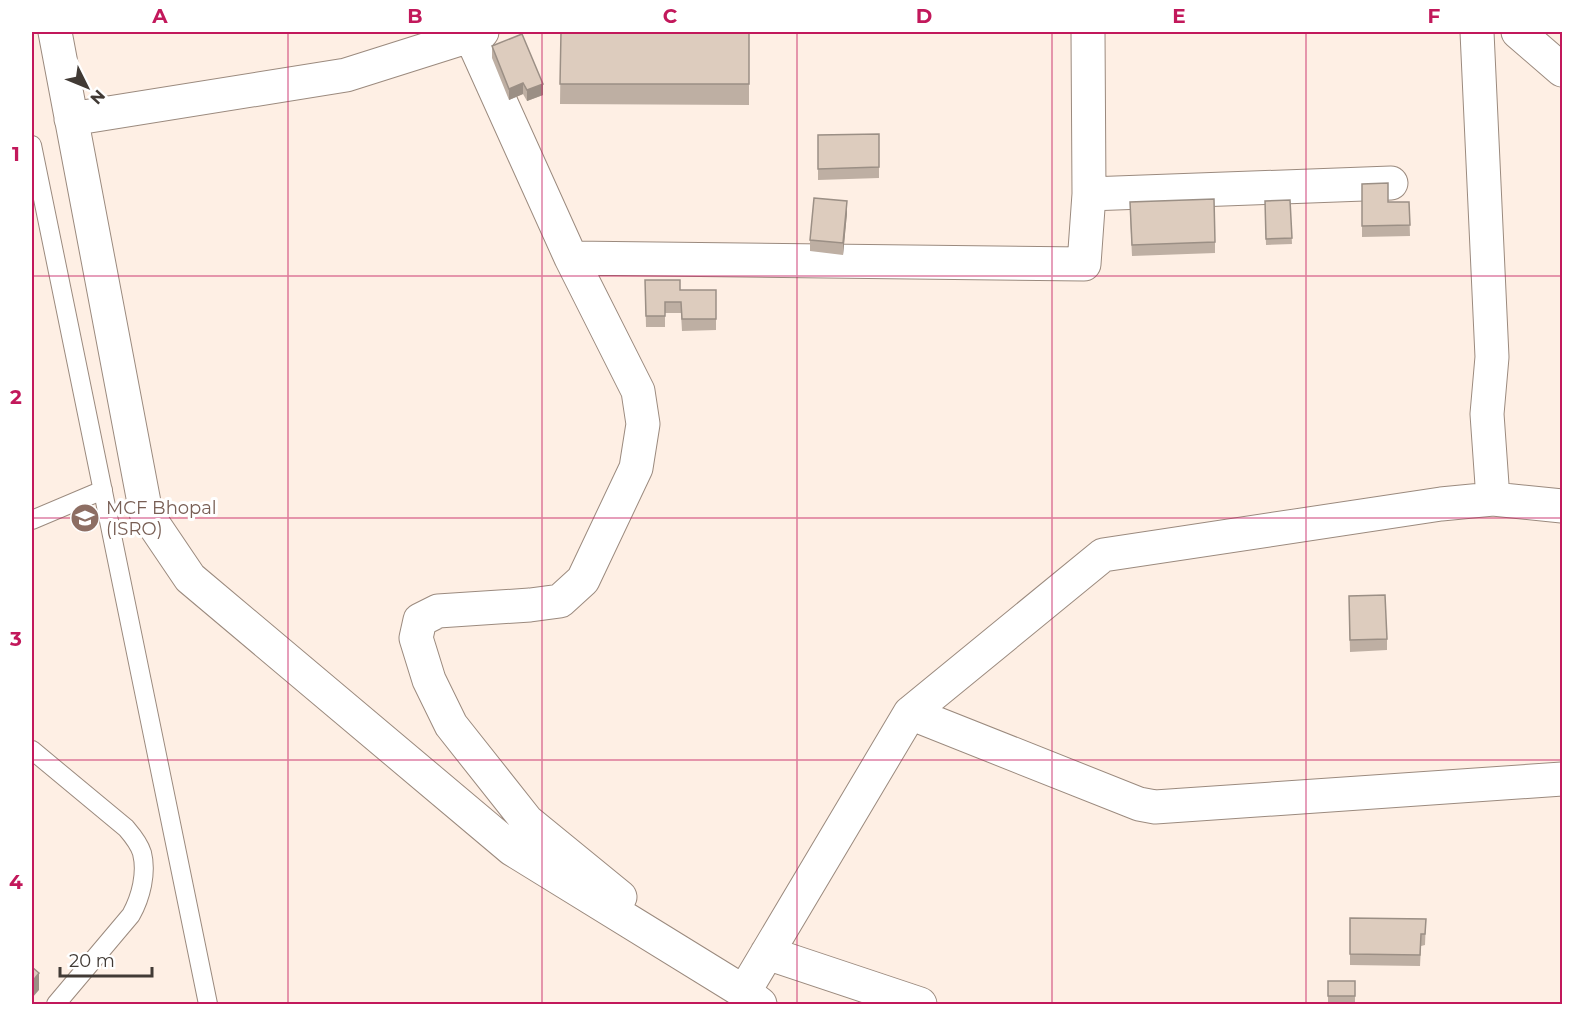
<svg xmlns="http://www.w3.org/2000/svg" width="1594" height="1036" viewBox="0 0 1594 1036" font-family="Montserrat,sans-serif">
	<style>
		.lines { fill: none; stroke-linecap: round; stroke-linejoin: round }
		.service-casing { stroke: #9b8a7e; stroke-width: 20 }
		.minor-casing { stroke: #9b8a7e; stroke-width: 35 }
		.service { stroke: #fff; stroke-width: 18 }
		.minor { stroke: #fff; stroke-width: 33 }
		.wall { fill: #beafa3 }
		.shaded-wall { fill: #9b8f85 }
		.building { fill: #ddccbe; stroke: #9b8f85; stroke-width: 1.5 }
		.grid { fill: none; stroke: #c2185b; stroke-width: 1.5; stroke-opacity: 0.55 }
		.labels { text-anchor: middle; dominant-baseline: central; stroke-width: 6; stroke-linejoin: round; paint-order: stroke }
		.education-label { font-size: 18px; fill: #785e54; stroke: #fff; text-anchor: start }
		.neatline { fill: none; stroke: #c2185b; stroke-width: 2 }
		.grid-label { font-size: 20px; text-anchor: middle; font-weight: bold; fill: #c2185b }
	</style>
	<rect width="100%" height="100%" fill="#feefe4"/>
	<g class="lines">
		<g class="service-casing">
			<path id="service" d="M32 145 208 1004
				M32 520 103 490
				M32 750 126 828C132 835 139 843 142 853 147 873 141 897 131 915L56 1004"/>
		</g>
		<g class="minor-casing">
			<path id="minor" d="M55 32 146 513 190 578 512 849 744 992 760 1004
				M469 32 571 258 1084 264 1089 194 1088 32
				M1477 32 1492 357 1487 414 1493 499
				M1518 32 1562 70
				M71 119 346 75 482 32
				M1089 194 1391 183
				M571 258 638 391 643 424 636 468 583 580 560 601 530 605 438 611 420 620 416 638 429 680 451 725 527 821 620 897
				M910 713 1139 804 1155 807 1562 779
				M767 953 920 1004
				M744 992 910 713 1103 555 1441 504 1493 499 1562 506"/>
		</g>
		<use href="#service" class="service"/>
		<use href="#minor" class="minor"/>
	</g>
	<path class="wall" d="M561 32H749V105L560 104Z
		M492 46 543 95 527 101 523 94 509 100 492 58Z
		M879 134V178L818 180V135Z
		M1362 184 1388 202H1409L1410 236 1362 237Z
		M1290 200 1292 244 1266 245 1265 201Z
		M847 213 843 255 810 251V240Z
		M1130 213 1215 242V253L1132 256Z
		M645 280 680 290H716V330L682 331 681 313H665V327H646Z
		M1349 608 1387 639V650L1350 652Z
		M1350 918 1426 919 1425 945 1421 946 1420 966 1350 965Z
		M1328 981H1355V1002H1328Z"/>
	<path class="shaded-wall" d="M523 83V94L509 100V89Z
		M543 84V95L527 101V90Z
		M847 201V213L843 255V243Z
		M39 973V990L32 998V982Z"/>
	<path class="building" d="M561 32H749V84H560Z
		M522 34 543 84 527 90 523 83 509 89 492 46Z
		M879 134V167L818 169V135Z
		M1388 183V202H1409L1410 225 1362 226V184Z
		M814 198 847 201 843 243 810 240Z
		M1214 199 1215 242 1132 245 1130 202Z
		M1290 200 1292 238 1266 239 1265 201Z
		M645 280H680V290H716V319H682L681 302H665V316H646Z
		M1385 595 1387 639 1350 640 1349 596Z
		M1350 918 1426 919 1425 934H1421L1420 955 1350 954Z
		M32 967 39 973 32 982Z
		M1328 981H1355V996H1328Z"/>
	<path class="grid" d="M288 32V1004M542 32V1004M797 32V1004M1052 32V1004M1306 32V1004M32 276H1562M32 518H1562M32 760H1562"/>
	<defs>
		<g id="university-disc" transform="scale(1.5)"><circle r="9.5" fill="#8d6e63" stroke="#fff"/><path d="M0-5L7-2L0 1L-7-2ZM-4 1L0 2.5L4 1V4Q0 6-4 4Z" fill="#fff"/></g>
	</defs>
	<g fill-rule="evenodd">
		<use href="#university-disc" x="85" y="518"/>
	</g>
	<g class="labels">
		<g class="education-label">
			<text x="106" y="508">MCF Bhopal<tspan x="106" dy="21">(ISRO)</tspan></text>
		</g>
	</g>
	<rect width="1594" height="1036" fill="none" stroke="#ffffff" stroke-width="66"/>
	<g transform="translate(87 87) rotate(133)" stroke="#ffffff" stroke-width="4.5" paint-order="stroke">
	<path d="M0-4.5L10 22L0 15L-10 22Z" fill="#413a35"/>
	<text y="-9" font-size="16" font-weight="bold" text-anchor="middle" fill="#413a35">N</text>
	</g>
	<path d="M60 967v9h92v-9" fill="none" stroke="#413a35" stroke-width="3"/>
	<text x="69" y="967" font-size="18" fill="#413a35" stroke="#ffffff" stroke-width="4.5" paint-order="stroke">20 m</text>
	<rect x="33" y="33" width="1528" height="970" class="neatline"/>
	<g class="grid-label">
		<text x="160" y="23">A</text>
		<text x="415" y="23">B</text>
		<text x="670" y="23">C</text>
		<text x="924" y="23">D</text>
		<text x="1179" y="23">E</text>
		<text x="1434" y="23">F</text>
		<text x="16" y="161">1</text>
		<text x="16" y="404">2</text>
		<text x="16" y="646">3</text>
		<text x="16" y="889">4</text>
	</g>
</svg>
